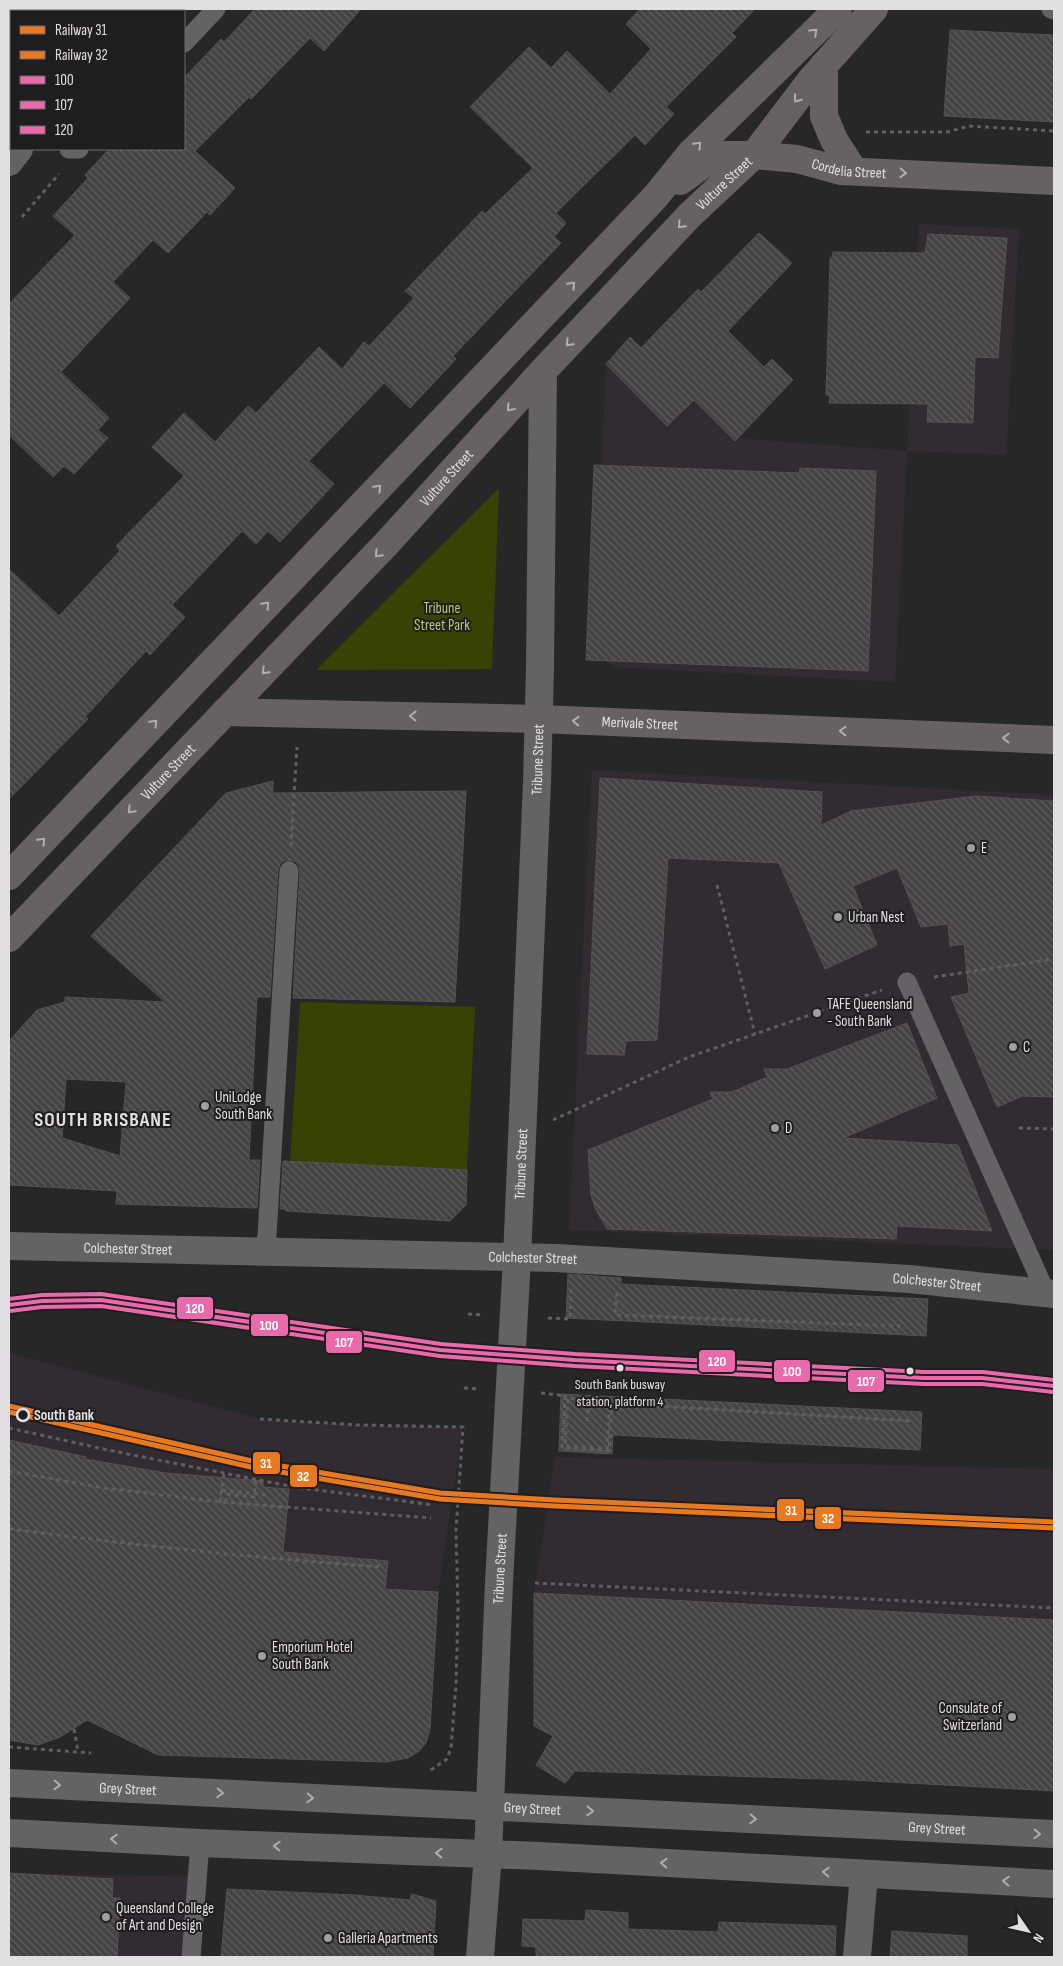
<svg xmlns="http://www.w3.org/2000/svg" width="1063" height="1966" viewBox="0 0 1063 1966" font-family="'Sofia Sans Condensed',sans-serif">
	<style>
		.built { fill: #322b32 }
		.park { fill: #3a4105 }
		.building { fill: url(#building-back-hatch); stroke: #535152; fill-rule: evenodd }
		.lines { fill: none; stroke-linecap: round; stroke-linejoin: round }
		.path { stroke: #5f5e5f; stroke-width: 3; stroke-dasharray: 4 4; stroke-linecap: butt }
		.lane { stroke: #646264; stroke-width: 19 }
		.street { stroke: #646264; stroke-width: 28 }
		.secondary { stroke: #646264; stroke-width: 28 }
		.primary { stroke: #686164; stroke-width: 28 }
		.bus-1-casing { stroke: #201d20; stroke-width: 8 }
		.bus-2-casing { stroke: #201d20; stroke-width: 8 }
		.bus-3-casing { stroke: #201d20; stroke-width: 8 }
		.bus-1 { stroke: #e969aa; stroke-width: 4 }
		.bus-2 { stroke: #e969aa; stroke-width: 4 }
		.bus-3 { stroke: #e969aa; stroke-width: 4 }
		.rail-1-casing { stroke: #201d20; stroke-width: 9 }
		.rail-2-casing { stroke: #201d20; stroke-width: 9 }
		.rail-1 { stroke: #e97920; stroke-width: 5 }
		.rail-2 { stroke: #e97920; stroke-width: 5 }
		.oneway { stroke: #b1adaf }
		.oneway2 { stroke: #afadaf }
		.poi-dot { fill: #a09fa0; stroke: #201d20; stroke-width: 2 }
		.bus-dot { fill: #e1dfe1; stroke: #201d20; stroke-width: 2 }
		.stop-dot { fill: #201d20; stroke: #e1dfe1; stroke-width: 2.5 }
		.labels { text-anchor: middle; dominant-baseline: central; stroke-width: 4; stroke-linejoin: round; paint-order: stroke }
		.bus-label { font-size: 14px; fill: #e1dfe1; stroke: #201d20 }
		.street-label { font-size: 15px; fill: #e1dfe1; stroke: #201d20 }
		.park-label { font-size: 15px; fill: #b9c96a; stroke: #201d20 }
		.poi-label { font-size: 15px; fill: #e1dfe1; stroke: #201d20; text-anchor: start }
		.stop-label { font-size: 15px; font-weight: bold; fill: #e1dfe1; stroke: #201d20; text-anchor: start }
		.district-label { font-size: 20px; font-weight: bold; letter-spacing: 1px; fill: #e1dfe1; stroke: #201d20 }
		.line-badge { stroke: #201d20; stroke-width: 2 }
		.badge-label { font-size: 14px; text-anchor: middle; font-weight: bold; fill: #fff }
	</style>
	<defs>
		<pattern id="building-back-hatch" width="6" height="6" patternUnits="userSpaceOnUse" patternTransform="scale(1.25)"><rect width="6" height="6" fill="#444243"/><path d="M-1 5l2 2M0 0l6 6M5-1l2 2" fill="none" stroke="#5f5d5e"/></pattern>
	</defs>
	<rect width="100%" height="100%" fill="#282728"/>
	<path class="built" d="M919 224 1019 229 1006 455 907 451 895 682 612 667 594 645 606 364 630 337 734 438 907 451Z
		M592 770 1054 795V1250L569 1230Z
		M9 1353 260 1419 359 1425 463 1427 438 1592 73 1567 9 1560Z
		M555 1457 1054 1469V1620L534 1593Z
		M9 1873 207 1877 201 1957H9Z"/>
	<path class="park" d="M499 488 492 669 316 670Z
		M300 1002 475 1007 467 1170 290 1162Z"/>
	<path class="building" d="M255 9H361L324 51 310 38 251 99 249 97 195 151 235 188 210 215 207 212 168 253 153 240 113 282 130 298 61 372 109 418 98 430 108 438 74 474 64 466 53 477 9 435V304L75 235 53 216 88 178 85 175 109 149H184V78L221 39 224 42Z
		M640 9H755L732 33 736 37 666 107 674 114 645 145 635 135 556 213 566 223 554 237 561 243 453 356 456 359 410 408 384 383 309 461 334 484 280 542 268 531 256 544 242 531 172 605 185 617 150 655 146 651 85 717 88 719 9 799V569L59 616 120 551 116 546 184 476 152 447 184 413 215 442 248 406 256 413 319 347 342 369 364 342 369 346 414 298 405 291 482 211 485 214 533 168 470 107 529 47 551 68 567 51 610 94 651 49 626 24Z
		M950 30 1054 35V122L944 116Z
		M759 233 792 263 728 331 764 367 772 359 793 380 735 441 694 400 667 426 606 364 630 337 641 348 698 289 701 292Z
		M928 234 1007 238 998 358 975 357 973 423 927 422 928 404 829 403 830 395H826L829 298 830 258H832L833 252 925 253Z
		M594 465 799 473 800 468 876 471 868 671 586 660Z
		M600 778 822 792 821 825 851 811 976 796 1054 801V1097L1023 1096 997 1107 951 997 969 993 964 944 950 946 948 924 921 927 897 868 853 886 877 945 825 969 779 863 668 858 657 1040 626 1041 624 1055 587 1054Z
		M273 781V793L466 791 455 1002 293 998 300 871 299 866 295 861H284L280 864 278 870 270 997H257L249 1160H260L257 1208 116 1204 117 1191 9 1185V1041L37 1010 65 1002V997L165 1002 91 936 226 793ZM66 1079 126 1082 120 1156 62 1138Z
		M907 1023 937 1098 843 1138 958 1145 992 1231 897 1226 896 1239 607 1229 596 1210 591 1195 588 1150 713 1099 710 1092H732L767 1077 764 1069H787Z
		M283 1161 467 1170 466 1205 450 1221 286 1211V1209H280Z
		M568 1274 621 1278V1284L928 1299 926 1336 566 1318Z
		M561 1394 922 1412 920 1450 613 1435 612 1454 559 1451Z
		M9 1440 86 1457 85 1459 166 1473 263 1481V1487L289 1489 283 1552 388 1561 385 1589 438 1592 430 1729 426 1743 418 1752 408 1758 386 1762 158 1755 87 1720 60 1737 38 1745 9 1740Z
		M534 1593 1054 1620V1791L853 1780 575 1771 565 1783 536 1765 553 1736 534 1726Z
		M9 1873 113 1879 112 1898H120L117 1957H9Z
		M227 1889 354 1895 410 1900 412 1894 436 1901 433 1957H221Z
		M586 1910 628 1913V1929L718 1932 719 1922 836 1926 835 1957H536V1947L522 1946 523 1919 585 1921Z
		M892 1931 967 1936V1957H890Z"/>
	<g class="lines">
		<path class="path" d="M866 132H947L969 126 1054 131
			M22 217 59 174
			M291 846 297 747
			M717 885 755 1034
			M934 977 1054 959
			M553 1120 689 1057 882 990
			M1019 1128 1054 1129
			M617 1293 615 1315 900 1326
			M468 1314 482 1315
			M548 1318 570 1319 571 1289
			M464 1388 478 1389
			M541 1393 567 1396
			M565 1396 562 1448 609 1451 612 1402
			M591 1400 568 1398 565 1446 607 1449 609 1403
			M260 1419 359 1425 463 1427 456 1530 458 1609 456 1685 451 1748 447 1759 428 1772
			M587 1421 589 1402 913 1421
			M9 1428 108 1450 294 1487 434 1505
			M9 1471 104 1488 220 1502 431 1518
			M222 1490 269 1495
			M220 1502 224 1473
			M226 1502 227 1494 254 1497 256 1479
			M9 1529C133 1545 257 1558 381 1567
			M535 1583 1054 1608
			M74 1729 78 1752
			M9 1747 91 1753"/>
		<path class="lane" d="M1051 9 1054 10
			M184 43 216 9
			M69 149H79
			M907 982 1046 1293
			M266 1252 289 871
			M9 1305 42 1301 101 1300 440 1350 575 1360 924 1378H982L1054 1386
			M191 1957 200 1843"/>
		<g class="street">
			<path d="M141 11 143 9"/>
			<path d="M9 162 19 149"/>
			<path id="s1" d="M9 1246 556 1258 909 1279 1054 1294"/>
			<path id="s2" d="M480 1957 488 1854 499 1582 517 1258 537 782 540 668 543 371"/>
			<path d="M857 1957 864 1874"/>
		</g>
		<g class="secondary">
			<path id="s3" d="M9 1783 1054 1834"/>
			<path d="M9 1833 200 1843 539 1856 1054 1884"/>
		</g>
		<g class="primary">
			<path d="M824 65V116L834 140 854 171"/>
			<path id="s4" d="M680 181 708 161 724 155H754L797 159 841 171 1054 181"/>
			<path id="s5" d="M225 712 539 719 1054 740"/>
			<path d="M9 876 656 196 690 154 838 9"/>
			<path id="s6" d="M9 938 388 542 543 371 690 215 754 155 811 80 874 9"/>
		</g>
		<g class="bus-1-casing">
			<path id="bus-1" d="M9 1305 42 1301 101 1300 440 1350 575 1360 924 1378H982L1054 1386"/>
		</g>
		<g class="bus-2-casing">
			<path id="bus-2" d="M10 1311 42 1307 101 1306 440 1356 575 1366 924 1384H982L1053 1392"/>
		</g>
		<g class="bus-3-casing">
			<path id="bus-3" d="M9 1299 42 1295 101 1294 441 1344 575 1354 924 1372H983L1054 1380"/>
		</g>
		<use href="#bus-1" class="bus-1"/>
		<use href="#bus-2" class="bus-2"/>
		<use href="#bus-3" class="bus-3"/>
		<g class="rail-1-casing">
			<path id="rail-1" d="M9 1406 252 1461 440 1493 555 1500 1054 1522"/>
		</g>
		<g class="rail-2-casing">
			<path id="rail-2" d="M9 1412 251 1467 440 1499 555 1506 1054 1528"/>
		</g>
		<use href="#rail-1" class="rail-1"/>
		<use href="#rail-2" class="rail-2"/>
	</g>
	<defs><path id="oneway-chevron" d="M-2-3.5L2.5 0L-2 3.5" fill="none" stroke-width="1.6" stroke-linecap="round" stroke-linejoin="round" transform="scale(1.25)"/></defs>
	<g class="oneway">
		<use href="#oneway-chevron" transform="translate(814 32) rotate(-44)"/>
		<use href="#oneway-chevron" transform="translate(797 99) rotate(127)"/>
		<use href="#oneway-chevron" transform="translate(698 145) rotate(-46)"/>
		<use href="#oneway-chevron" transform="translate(903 173) rotate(3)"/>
		<use href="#oneway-chevron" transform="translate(681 225) rotate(133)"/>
		<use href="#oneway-chevron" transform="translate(572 285) rotate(-46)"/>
		<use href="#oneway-chevron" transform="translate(569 343) rotate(133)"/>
		<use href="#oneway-chevron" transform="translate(510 408) rotate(132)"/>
		<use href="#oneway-chevron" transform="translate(378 488) rotate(-46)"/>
		<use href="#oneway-chevron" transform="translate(378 554) rotate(134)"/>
		<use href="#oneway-chevron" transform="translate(266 605) rotate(-47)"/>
		<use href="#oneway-chevron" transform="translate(265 671) rotate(134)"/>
		<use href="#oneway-chevron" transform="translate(413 716) rotate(-179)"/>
		<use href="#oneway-chevron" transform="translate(576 721) rotate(-178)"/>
		<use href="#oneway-chevron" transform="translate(154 723) rotate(-47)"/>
		<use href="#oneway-chevron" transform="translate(843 731) rotate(-178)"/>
		<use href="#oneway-chevron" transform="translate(1006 738) rotate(-178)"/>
		<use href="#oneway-chevron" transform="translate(131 810) rotate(134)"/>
		<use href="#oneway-chevron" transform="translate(42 841) rotate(-47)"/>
	</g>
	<g class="oneway2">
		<use href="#oneway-chevron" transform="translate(57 1785) rotate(3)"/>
		<use href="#oneway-chevron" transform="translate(220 1793) rotate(3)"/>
		<use href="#oneway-chevron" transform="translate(310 1798) rotate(3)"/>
		<use href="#oneway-chevron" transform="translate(590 1811) rotate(3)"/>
		<use href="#oneway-chevron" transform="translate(753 1819) rotate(3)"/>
		<use href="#oneway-chevron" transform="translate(1037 1834) rotate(3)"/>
		<use href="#oneway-chevron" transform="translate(114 1839) rotate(-177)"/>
		<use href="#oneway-chevron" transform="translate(277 1846) rotate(-178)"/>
		<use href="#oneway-chevron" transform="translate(439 1853) rotate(-178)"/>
		<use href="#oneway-chevron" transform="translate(664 1863) rotate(-177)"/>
		<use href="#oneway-chevron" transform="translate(826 1872) rotate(-177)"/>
		<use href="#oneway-chevron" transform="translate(1006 1881) rotate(-177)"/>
	</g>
	<g class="poi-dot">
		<circle cx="971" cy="848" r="5"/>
		<circle cx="838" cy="917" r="5"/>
		<circle cx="817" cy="1013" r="5"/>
		<circle cx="1013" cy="1047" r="5"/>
		<circle cx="205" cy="1106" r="5"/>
		<circle cx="775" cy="1128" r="5"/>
		<circle cx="262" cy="1656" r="5"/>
		<circle cx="1012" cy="1717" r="5"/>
		<circle cx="106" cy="1917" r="5"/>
		<circle cx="328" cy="1938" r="5"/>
	</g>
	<g class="bus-dot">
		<circle cx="620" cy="1368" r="4.5"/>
		<circle cx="910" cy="1371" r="4.5"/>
	</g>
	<circle class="stop-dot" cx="23" cy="1415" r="6"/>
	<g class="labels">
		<g class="bus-label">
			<text x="620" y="1384">South Bank busway<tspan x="620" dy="17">station, platform 4</tspan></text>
		</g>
		<g class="street-label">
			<text stroke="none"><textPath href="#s4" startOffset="178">Cordelia Street</textPath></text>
			<text stroke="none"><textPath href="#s6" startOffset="1040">Vulture Street</textPath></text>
			<text stroke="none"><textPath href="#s6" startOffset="635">Vulture Street</textPath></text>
			<text stroke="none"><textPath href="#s5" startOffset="415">Merivale Street</textPath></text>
			<text stroke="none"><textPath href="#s2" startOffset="1199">Tribune Street</textPath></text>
			<text stroke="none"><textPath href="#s6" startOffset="230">Vulture Street</textPath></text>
			<text stroke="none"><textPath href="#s2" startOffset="794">Tribune Street</textPath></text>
			<text stroke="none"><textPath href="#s1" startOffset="119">Colchester Street</textPath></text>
			<text stroke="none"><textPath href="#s1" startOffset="524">Colchester Street</textPath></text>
			<text stroke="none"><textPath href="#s1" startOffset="929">Colchester Street</textPath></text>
			<text stroke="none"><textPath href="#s2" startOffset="389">Tribune Street</textPath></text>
			<text stroke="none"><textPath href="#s3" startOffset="119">Grey Street</textPath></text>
			<text stroke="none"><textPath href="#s3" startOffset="524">Grey Street</textPath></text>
			<text stroke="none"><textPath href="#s3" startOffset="929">Grey Street</textPath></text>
		</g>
		<g class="park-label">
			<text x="442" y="608">Tribune<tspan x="442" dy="17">Street Park</tspan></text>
		</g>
		<g class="poi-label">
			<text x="981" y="848">E</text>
			<text x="848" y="917">Urban Nest</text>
			<text x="827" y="1004">TAFE Queensland<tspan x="827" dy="17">- South Bank</tspan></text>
			<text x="1023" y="1047">C</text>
			<text x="215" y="1097">UniLodge<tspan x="215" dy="17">South Bank</tspan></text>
			<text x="785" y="1128">D</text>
			<text x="272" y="1647">Emporium Hotel<tspan x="272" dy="17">South Bank</tspan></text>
			<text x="1002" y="1708" text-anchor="end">Consulate of<tspan x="1002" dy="17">Switzerland</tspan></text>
			<text x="116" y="1908">Queensland College<tspan x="116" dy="17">of Art and Design</tspan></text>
			<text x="338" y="1938">Galleria Apartments</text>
		</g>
		<g class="stop-label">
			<text x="34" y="1415">South Bank</text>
		</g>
		<g class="district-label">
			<text x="103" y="1120">SOUTH BRISBANE</text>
		</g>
	</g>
	<g class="line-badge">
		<rect x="176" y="1296" width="38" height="24" rx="5" fill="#e969aa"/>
		<rect x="250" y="1313" width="39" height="24" rx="5" fill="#e969aa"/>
		<rect x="325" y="1330" width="38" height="24" rx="5" fill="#e969aa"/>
		<rect x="698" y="1349" width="38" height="24" rx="5" fill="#e969aa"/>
		<rect x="773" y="1359" width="38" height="24" rx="5" fill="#e969aa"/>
		<rect x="847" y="1369" width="38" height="24" rx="5" fill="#e969aa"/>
		<rect x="252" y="1451" width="29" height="24" rx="5" fill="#e97920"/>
		<rect x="289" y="1464" width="29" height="24" rx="5" fill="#e97920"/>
		<rect x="776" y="1498" width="29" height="24" rx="5" fill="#e97920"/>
		<rect x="814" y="1506" width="28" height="24" rx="5" fill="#e97920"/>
	</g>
	<g class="badge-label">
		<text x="195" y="1313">120</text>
		<text x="269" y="1330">100</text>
		<text x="344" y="1347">107</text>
		<text x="717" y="1366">120</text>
		<text x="792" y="1376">100</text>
		<text x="866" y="1386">107</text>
		<text x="266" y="1468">31</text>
		<text x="303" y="1481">32</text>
		<text x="791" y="1515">31</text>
		<text x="828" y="1523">32</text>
	</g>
	<rect width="1063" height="1966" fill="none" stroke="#e1dfe1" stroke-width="20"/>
	<rect x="10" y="10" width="175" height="140" fill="#201d20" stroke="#6d6b6d"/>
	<rect x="20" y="26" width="25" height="8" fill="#e97920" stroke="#6d6b6d"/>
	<text x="55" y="35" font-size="15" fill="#e1dfe1">Railway 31</text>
	<rect x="20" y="51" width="25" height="8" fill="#e97920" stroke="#6d6b6d"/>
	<text x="55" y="60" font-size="15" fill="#e1dfe1">Railway 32</text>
	<rect x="20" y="76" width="25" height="8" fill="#e969aa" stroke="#6d6b6d"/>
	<text x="55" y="85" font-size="15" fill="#e1dfe1">100</text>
	<rect x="20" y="101" width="25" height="8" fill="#e969aa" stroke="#6d6b6d"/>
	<text x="55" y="110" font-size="15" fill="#e1dfe1">107</text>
	<rect x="20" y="126" width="25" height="8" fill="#e969aa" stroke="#6d6b6d"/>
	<text x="55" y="135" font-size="15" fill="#e1dfe1">120</text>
	<g transform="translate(1028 1931) rotate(124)" stroke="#201d20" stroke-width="4" paint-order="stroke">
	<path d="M0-4L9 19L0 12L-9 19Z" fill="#e1dfe1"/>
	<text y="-8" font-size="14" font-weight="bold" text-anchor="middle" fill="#e1dfe1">N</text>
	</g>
</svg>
